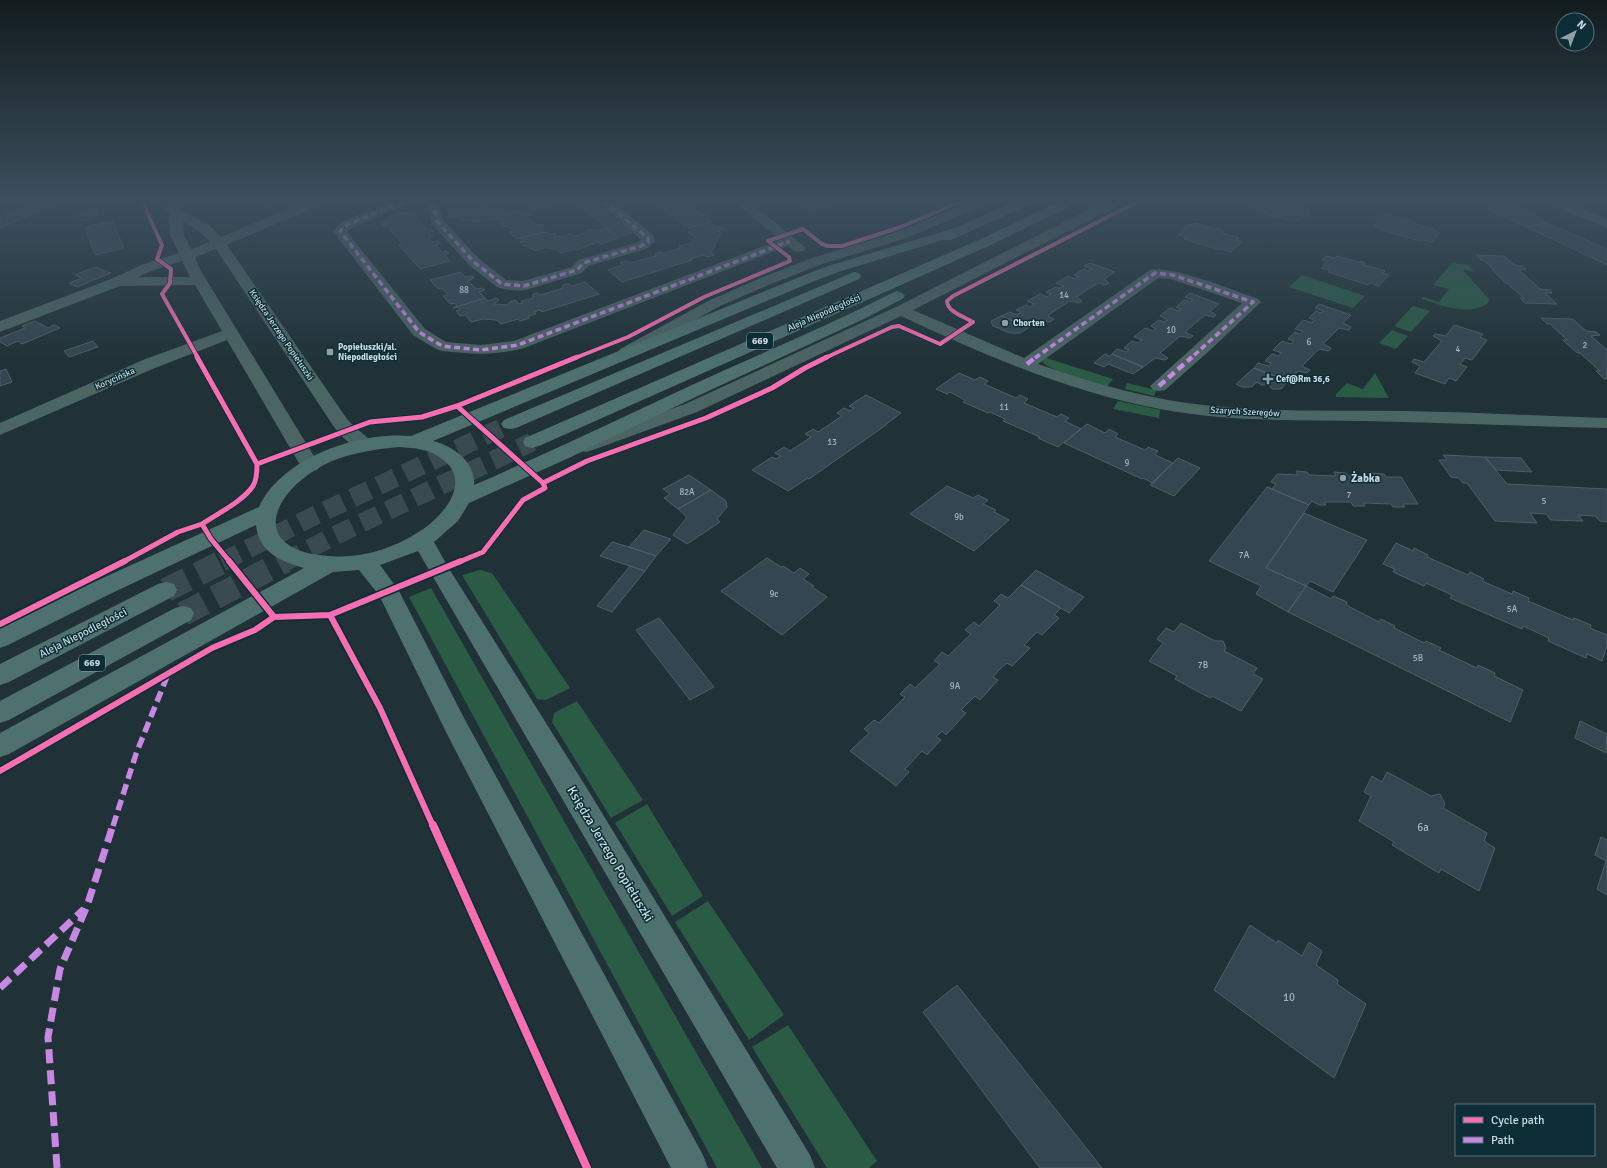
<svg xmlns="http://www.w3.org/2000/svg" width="1607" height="1168" viewBox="0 0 1607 1168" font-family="Signika,sans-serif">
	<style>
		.green { fill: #295b45 }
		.building { fill: #344651; stroke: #525e64 }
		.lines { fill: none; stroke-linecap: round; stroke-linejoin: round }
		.major-tunnel-far1 { stroke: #394b50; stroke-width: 19; stroke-dasharray: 19 10; stroke-linecap: butt }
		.major-tunnel { stroke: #394b50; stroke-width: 24; stroke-dasharray: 24 12; stroke-linecap: butt }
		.minor { fill: #4b6464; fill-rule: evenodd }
		.major { fill: #4e706f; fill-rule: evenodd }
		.quiet-far3 { stroke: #c787e3; stroke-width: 3.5; stroke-dasharray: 6 3.5; stroke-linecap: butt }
		.quiet-far2 { stroke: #c787e3; stroke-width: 4.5; stroke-dasharray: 8 4.5; stroke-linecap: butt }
		.quiet-far1 { stroke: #c787e3; stroke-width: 5.5; stroke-dasharray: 11 5.5; stroke-linecap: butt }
		.quiet { stroke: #c787e3; stroke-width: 7; stroke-dasharray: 14 7; stroke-linecap: butt }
		.cycleway-far3-casing { stroke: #0c2d36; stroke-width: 5.5 }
		.cycleway-far2-casing { stroke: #0c2d36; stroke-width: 7 }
		.cycleway-far1-casing { stroke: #0c2d36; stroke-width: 9 }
		.cycleway-casing { stroke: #0c2d36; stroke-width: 11 }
		.cycleway-far3 { stroke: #f96db3; stroke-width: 4 }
		.cycleway-far2 { stroke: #f96db3; stroke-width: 5 }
		.cycleway-far1 { stroke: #f96db3; stroke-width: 6 }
		.cycleway { stroke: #f96db3; stroke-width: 8 }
		.poi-dot { fill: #8e9fa5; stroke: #0c2d36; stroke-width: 1.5 }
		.labels { text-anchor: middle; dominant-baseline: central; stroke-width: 3; stroke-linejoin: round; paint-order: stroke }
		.number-label { font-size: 9px; fill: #a4b5bc }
		.far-street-label { font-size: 9px; fill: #c9dae0; stroke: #0c2d36 }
		.far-poi-label { font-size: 9px; font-weight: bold; fill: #c9dae0; stroke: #0c2d36; text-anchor: start }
		.shield { fill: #0c2d36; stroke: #90a6ad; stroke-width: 1 }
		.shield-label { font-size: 10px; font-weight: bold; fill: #c9dae0 }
		.poi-label { font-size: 11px; font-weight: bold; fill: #c9dae0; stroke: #0c2d36; text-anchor: start }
		.street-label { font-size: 11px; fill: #c9dae0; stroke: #0c2d36 }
		.near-number-label { font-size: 11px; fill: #a4b5bc }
		.near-street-label { font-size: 13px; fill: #c9dae0; stroke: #0c2d36 }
	</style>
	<rect width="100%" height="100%" fill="#203237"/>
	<path class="green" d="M1452 263 1468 265 1474 271 1463 270 1489 299 1488 303C1468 317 1442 305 1421 299L1423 297 1439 302 1449 289 1433 285Z
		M1302 275 1365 296 1353 308 1289 287Z
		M1413 306 1430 311 1411 332 1394 326Z
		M1392 330 1408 336 1396 349 1379 343Z
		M1043 357 1113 379 1107 387C1092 382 1049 371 1040 360Z
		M1375 373 1389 398 1336 397V394L1347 383 1363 389Z
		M1127 383 1156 390 1154 396 1125 389Z
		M1118 401 1160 410 1159 418 1113 409Z
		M480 570 492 573 570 688 546 700 537 699 462 575Z
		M431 588 762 1168H717L409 597Z
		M577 701 643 800 611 818 552 722 554 713Z
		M647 804 703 896 672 916 615 823Z
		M708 901 784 1015 749 1040 675 922Z
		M788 1025 877 1161 869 1168H827L752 1047Z"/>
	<path class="building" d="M39 201H64L0 228V217Z
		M266 201H272L280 204 271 207 259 203Z
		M539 201H566L531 210 525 204Z
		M574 201H592L632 233 618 237Z
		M650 201 688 202 692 205H689L703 215 706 214 711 217 707 218 712 221 691 227 688 225 685 226 675 219 678 218 672 214 669 215 660 208 663 207 658 204H655Z
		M793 201H847L811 212Z
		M1253 201H1288L1291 204 1290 205 1308 210 1305 212 1310 213 1300 221 1292 219 1291 221 1256 211 1258 209 1250 207 1256 202Z
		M1505 203 1532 214 1547 223 1527 227 1487 209 1499 207 1496 205Z
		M488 207 489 209 503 208 502 213 521 211 524 214 530 213 532 215 527 217 536 225 542 224 544 226 540 228 545 232 517 239 509 232 513 231 507 226 503 227 500 223H503L499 219 472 222 473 220H461L462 217 448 218 450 211Z
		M96 208 99 215 93 216 94 218 81 221 79 214 84 213V211Z
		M413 211 418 216 415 217 417 220 427 230H432L433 231 429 233 433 237 429 238 433 242 438 241 440 243 436 245 442 252 447 251 449 253 445 255 450 261 420 269 399 245 403 244 387 225 383 226 380 222 392 219 390 216Z
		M1386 214 1408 220H1413L1416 223 1415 224 1435 229 1433 231 1440 233 1432 242 1422 240 1420 241 1381 230 1382 228 1374 226 1379 221 1375 219 1379 215 1384 217Z
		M112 221 124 248 95 255 85 227Z
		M709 222 717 227 721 226 725 229 718 231 721 233 712 251 709 252 714 255 707 257 703 255 690 259 692 260 622 282 608 270 623 265 620 263 627 261 630 263 656 256 654 254 661 252 663 253 681 248 679 246 692 243 695 237 688 232 691 230 688 228Z
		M1195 223 1215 229H1221L1223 232 1221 233 1239 238 1237 240 1242 242 1231 252 1222 249 1220 250 1184 239 1186 237 1178 235 1186 229 1182 228 1187 224 1192 225Z
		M1547 223 1607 249V265L1527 227Z
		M606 228 619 238 600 244 598 242 577 250 575 249 561 253 556 249 544 248 534 251 528 245 524 246 520 242 524 241 521 238 545 232 549 234 556 233 554 236 565 237 569 234 574 236 586 233V231L590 229 594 231Z
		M1476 255 1504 256 1515 265 1523 266 1526 269 1519 270 1540 289 1550 290 1552 293H1545L1557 304 1525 303 1520 298H1524L1508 284 1505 283 1484 260H1481Z
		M1327 256 1334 258 1337 256 1358 262 1363 261 1365 264 1364 265 1385 271 1383 273 1389 275 1379 286 1370 283 1368 285 1328 272 1330 270 1321 268 1327 262 1322 260Z
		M1090 263 1115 272 1104 279 1109 283 1106 285 1098 283 1076 297 1082 301 1079 303 1070 301 1048 315 1049 317 1054 319 1050 322 1041 320 1028 328 1002 316 1009 312 1017 315 1021 312 1016 310 1026 305 1030 307 1034 304 1027 301 1040 294 1047 297 1051 294 1046 292 1056 287 1060 288 1064 286 1056 283 1068 276 1075 279 1079 277 1074 275 1084 269 1088 271 1092 269 1084 266Z
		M95 267 111 273 77 287 69 283 82 278 75 275Z
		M461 272 465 277 473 276 474 278 468 281 476 289 483 288 485 290 479 292 485 298 453 308 457 306 455 303 450 304 443 296 448 295 442 288 438 289 430 280Z
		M585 282 599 294 542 312 540 310 534 312 536 314 528 316 530 318 520 321 518 319 501 324 497 320 483 319 471 322 465 315 460 316 456 311 460 310 458 307 453 308 485 298 488 301 497 298 499 300 494 304 508 305 510 302 515 300 519 304 523 303 521 301 533 298V294L537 293 541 295 563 288V285L568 284 572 286Z
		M1190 293 1219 304 1210 311 1216 315 1214 317 1205 315 1185 332 1193 336 1190 338 1180 336 1160 353 1168 358 1165 360 1155 358 1143 367 1112 354 1117 349 1126 352 1129 350 1124 348 1132 341 1138 343 1142 340 1134 337 1145 328 1153 331 1156 329 1151 326 1159 320 1164 322 1168 320 1160 316 1170 308 1178 311 1181 309 1176 307 1184 300 1190 302 1193 300 1185 297Z
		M1319 304 1351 315 1343 323 1351 327 1349 330 1339 328 1323 344 1331 348 1329 351 1319 349 1302 366 1310 370 1307 373 1298 371 1288 381 1254 368 1258 363 1269 366 1271 363 1265 361 1272 354 1278 356 1282 353 1273 350 1282 341 1291 344 1294 341 1288 339 1295 332 1300 334 1303 331 1295 329 1303 320 1312 323 1314 320 1309 318 1316 311 1321 313 1324 311 1315 308Z
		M1001 316 1028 328 1020 333H1010L993 326 991 321Z
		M1541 318 1573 319 1586 331 1596 332 1600 335 1591 336 1607 350V379H1604L1596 371H1600L1580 353H1577L1563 340H1567L1550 324H1547Z
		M35 321 48 328 54 325 60 328 22 344 18 341 7 346 0 342V338L25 328 22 326Z
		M1454 325 1483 334 1480 337 1487 340 1472 360 1465 358 1460 364 1467 367 1456 381 1449 378 1445 384 1415 373 1420 366 1412 362 1414 359 1424 362 1442 341 1433 336 1435 334 1446 336Z
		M93 341 98 347 69 357 64 351Z
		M1105 354 1109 356 1112 354 1143 367 1133 374 1108 364 1104 367 1094 363Z
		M1254 368 1288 381 1281 389H1272L1269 385H1262L1256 382 1252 387H1242L1236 384Z
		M6 369 12 382 0 386V371Z
		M959 373 975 380 980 377 988 381 984 384 1016 398 1020 395 1028 399 1024 403 1057 417 1061 414 1069 418 1065 421 1081 429 1058 447 1038 438 1040 437 1003 421 1005 419 990 412 988 413 963 402 965 400 950 392 947 394 936 389Z
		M866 395 901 413 885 425H886L809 479 808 478 788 491 752 470 772 457 776 459 781 456 775 453 784 447 790 451 811 437 805 434 813 429 818 432 842 416 837 413 844 408 850 411 854 408 849 406Z
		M1087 424 1105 433 1109 429 1118 434 1115 437 1145 450 1148 447 1158 451 1155 455 1173 463 1153 483 1143 478 1142 479 1064 443Z
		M1443 455 1485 457 1507 484 1607 489V522L1600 521 1595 516 1578 515 1583 521 1551 520 1546 514 1530 513 1537 523 1495 521 1467 483H1463L1459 478 1451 477 1439 460H1447Z
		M1485 457 1521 458 1532 472 1496 470Z
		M1178 458 1200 468 1174 496 1150 485Z
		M1296 471 1307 472 1309 475 1336 476 1334 472 1346 473 1348 476 1374 477 1372 473 1384 474 1386 477H1401L1418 504H1403L1405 507H1393L1391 504 1363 503 1365 506H1353L1351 502H1324L1326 505H1319L1312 501 1309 505 1267 487 1272 489 1276 484 1271 482 1277 474 1298 475Z
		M689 475 711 490 678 509 664 498 670 494 663 489Z
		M947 486 973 498 978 495 988 500 983 504 996 510 994 512 1009 520 974 551 910 514Z
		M1267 487 1309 505 1266 568 1306 586 1288 612 1256 594 1261 586 1209 561Z
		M711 490 726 501 727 507 717 519 720 522 687 544 673 535 687 517 678 509Z
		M1304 513 1367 540 1333 592 1310 581 1306 586 1266 568Z
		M644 530 671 539 656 556 629 547Z
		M612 542 629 547 656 556 645 571 600 556Z
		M1396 543 1413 551 1414 548 1428 555 1427 557 1468 575 1470 572 1484 579 1482 581 1512 594 1513 591 1529 598 1528 601 1573 620 1574 618 1591 625 1590 628 1607 635V646L1602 661 1587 654 1586 658 1548 641 1549 638 1523 626 1522 629 1450 598 1452 595 1426 583 1424 586 1393 572 1395 569 1383 564Z
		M767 558 781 567 783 566 794 573 800 568 809 574 803 579 814 586 812 587 827 597 782 635 721 591Z
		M630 566 645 571 612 612 597 606Z
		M1036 570 1084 597 1069 613 1021 585Z
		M1021 585 1061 608 1054 615 1059 618 1042 635 1037 632 1024 645 1030 648 1012 666 1007 663 1000 669 993 677 998 680 980 700 975 696 961 710 966 713 946 735 942 731 936 737 941 740 927 755 922 751 905 769 909 772 896 786 850 751 869 733 864 729 874 720 879 723 905 697 900 694 910 684 915 688 940 664 934 661 942 652 948 656 971 634 965 630 974 622 979 626 1000 605 994 601 1001 594 1008 598Z
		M1306 586 1331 599 1333 596 1347 602 1346 605 1379 622 1381 619 1395 626 1394 628 1424 643 1426 641 1441 648 1439 650 1477 668 1478 665 1495 673 1494 676 1523 690 1510 722 1288 612Z
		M659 618 714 687 690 700 636 630Z
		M1181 623 1215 641H1223L1226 648 1224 651 1257 668 1253 674 1263 679 1241 711 1212 696 1210 698 1175 679 1177 676 1149 661 1163 643 1157 639 1166 628 1174 632Z
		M1580 721 1607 734 1606 753 1575 738Z
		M1387 772 1431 796 1440 794 1445 804 1443 808 1487 833 1484 841 1495 848 1479 891 1441 869 1439 873 1392 845 1394 842 1359 821 1371 796 1364 792 1372 776 1382 782Z
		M1601 837 1607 840V895L1597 889 1606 861 1595 855Z
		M1250 925 1277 943 1278 940 1302 956 1309 942 1322 951 1316 965 1338 980 1337 984 1366 1004 1334 1078 1214 990Z
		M957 985 1102 1168H1040L923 1012Z"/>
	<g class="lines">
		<path class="major-tunnel-far1" d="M222 562 314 516 510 424
			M284 562 332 537 532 442"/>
		<path class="major-tunnel" d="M166 590 224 561
			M183 614 285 561"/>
		<path class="minor" d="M160 201H173L181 210 209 225 221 237 307 201H323L322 204 227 245 347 419C355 429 367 435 374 445L372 449C356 453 343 438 334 427L216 249 195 257 201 271 320 466 317 470 310 472 303 470 227 340 155 368 0 435V423L143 360 222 331 195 285 120 286 0 332V321L111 279 144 264 179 253 170 235 169 213ZM183 222 199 231 210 242 191 249 184 235ZM182 261 190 277H138L154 270Z
			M392 201H409L408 204 352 228 347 232 425 329 446 342 481 345 514 341 780 240 734 201H748L806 248 804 251C797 253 794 251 788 246L524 348C493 356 472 354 442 351L436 349 413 335 333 231 342 222Z
			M426 201H438L443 220 479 259 506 280 523 281 572 267 578 260 636 243 641 240 598 201H612L653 235 655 242 646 249 588 266 582 273 529 289C519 292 507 290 497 287L469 265 432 224Z
			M972 201H989L988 204 904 239 822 264 771 284 720 306 632 355 626 357 620 355 618 352 620 349 710 300 761 278 812 258 894 233Z
			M1106 201H1122L1121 204 913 310 1024 358 1150 270C1171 265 1235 291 1258 299L1261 302 1208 352 1165 390 1159 391 1153 390 1150 386 1242 303 1171 279 1158 278 1038 364C1087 381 1136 396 1187 403 1259 413 1332 410 1405 411 1472 412 1540 416 1607 418V428C1526 426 1445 423 1363 421 1296 420 1227 422 1160 409 1069 392 984 355 901 316L697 412 593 450 586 452 579 450 577 446 579 442 685 404 896 307Z
			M1548 201H1565L1607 219V228L1549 204Z"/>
		<path class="major" d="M1016 201H1032L1031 204 951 240H943L838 272 807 284 433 441C453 446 476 462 474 485 548 453 621 418 694 384 760 354 827 326 892 293L897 291 902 293 905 296 902 299 866 318 704 393 571 457 469 503 458 521 434 542 448 567 588 790 810 1155 815 1168H777L418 551 380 565 399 591 464 718 703 1155 708 1168H671L446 732 379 595 359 570 333 572 9 754 0 757V733L304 568C282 562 258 552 256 525L110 594 8 645 0 648V629L94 582 259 507C282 457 360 431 411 436L797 278 828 266 955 228ZM399 447C414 448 430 449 442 459 473 481 443 517 420 531 393 549 360 559 328 556 256 551 265 502 315 470 340 454 370 450 399 447Z
			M1060 201H1076L1075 204 993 244 539 446 532 448 525 446 523 442 525 438 983 238Z
			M854 272 859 273 861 276 859 279 516 428 510 429 504 428 501 424 504 420Z
			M166 582 174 584 177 590 174 596 9 682 0 685V664L158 584Z
			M183 606 191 608 194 614 191 620 9 720 0 723V701L175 608Z"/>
		<path class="quiet-far3" d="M403 201 347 225 340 231 419 332 442 346 481 350 518 345 790 241
			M432 201 437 221 474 262 502 284 524 286 577 270 583 263 641 246 648 242V238L604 201
			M1035 358 1155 273 1173 275 1253 302 1191 358"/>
		<path class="quiet-far2" d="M1027 364 1036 357
			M1159 386 1192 357"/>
		<path class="quiet-far1" d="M113 826 136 754 168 674"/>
		<path class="quiet" d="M0 988 84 909
			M57 1168 48 1037 60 969 87 906 113 825"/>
		<g class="cycleway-far3-casing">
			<path id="cycleway-far3" d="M142 201 162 245 157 259 171 269 170 283 162 294 198 358
				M575 358 628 337 704 297 790 261 789 257 768 241 803 229 822 244 828 246H842L898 228 962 201
				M825 358 892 327 899 326 940 344 973 322C965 317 947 312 947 301L953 296 1139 201"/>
		</g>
		<g class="cycleway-far2-casing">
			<path id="cycleway-far2" d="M197 357 257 464C257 471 257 480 253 486 243 501 217 514 202 524L211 539 230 562
				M457 406 577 357
				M257 464 370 422 422 417 457 406 543 483 545 488 523 500 483 552 459 562
				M543 483 587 461 706 418 772 388 805 368 827 357
				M123 562 178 532 202 524"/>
		</g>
		<g class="cycleway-far1-casing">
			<path id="cycleway-far1" d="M229 561 274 617 330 615 380 708 433 826
				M330 615 461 561
				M0 624 125 561
				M0 771 212 648 255 630 274 617"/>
		</g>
		<g class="cycleway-casing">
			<path id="cycleway" d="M433 825 587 1168"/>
		</g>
		<use href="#cycleway-far3" class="cycleway-far3"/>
		<use href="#cycleway-far2" class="cycleway-far2"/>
		<use href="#cycleway-far1" class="cycleway-far1"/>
		<use href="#cycleway" class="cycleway"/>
	</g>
	<linearGradient id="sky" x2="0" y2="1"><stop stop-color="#121c1e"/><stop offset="0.55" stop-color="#3c4f5e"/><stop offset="1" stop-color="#3c4f5e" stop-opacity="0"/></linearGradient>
	<rect width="1607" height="364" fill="url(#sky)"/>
	<g class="poi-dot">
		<circle cx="1005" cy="323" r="4"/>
		<rect x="326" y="348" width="8" height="8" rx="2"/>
		<path d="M1266 373h4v4h4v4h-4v4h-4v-4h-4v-4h4z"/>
		<circle cx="1343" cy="478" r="4"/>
	</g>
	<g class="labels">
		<g class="number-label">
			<text x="464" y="290">88</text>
			<text x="1064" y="295">14</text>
			<text x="1171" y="330">10</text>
			<text x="1309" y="342">6</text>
			<text x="1585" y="345">2</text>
			<text x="1458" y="349">4</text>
			<text x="1004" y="407">11</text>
			<text x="832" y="442">13</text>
			<text x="1127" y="463">9</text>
			<text x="687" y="492">82A</text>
			<text x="1349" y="495">7</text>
			<text x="1544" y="501">5</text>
			<text x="959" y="517">9b</text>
			<text x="1244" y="555">7A</text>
			<text x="774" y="594">9c</text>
			<text x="1512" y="609">5A</text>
			<text x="1418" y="658">5B</text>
			<text x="1203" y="665">7B</text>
			<text x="955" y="686">9A</text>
		</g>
		<g class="far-street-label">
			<text transform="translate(824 313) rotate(-24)">Aleja Niepodległości</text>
			<text transform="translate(281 335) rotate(56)">Księdza Jerzego Popiełuszki</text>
			<text transform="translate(115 379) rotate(-24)">Korycińska</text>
			<text transform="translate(1245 412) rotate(3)">Szarych Szeregów</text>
		</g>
		<g class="far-poi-label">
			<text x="1013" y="323">Chorten</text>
			<text x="338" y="347">Popiełuszki/al.<tspan x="338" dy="10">Niepodległości</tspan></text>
			<text x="1276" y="379">Cef@Rm 36,6</text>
		</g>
		<g class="shield">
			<rect x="747" y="333" width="26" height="16" rx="3"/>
			<rect x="79" y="655" width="26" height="16" rx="3"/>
		</g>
		<g class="shield-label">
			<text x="760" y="341">669</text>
			<text x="92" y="663">669</text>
		</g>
		<g class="poi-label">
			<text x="1351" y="478">Żabka</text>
		</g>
		<g class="street-label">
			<text transform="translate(83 633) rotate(-27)">Aleja Niepodległości</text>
		</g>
		<g class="near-number-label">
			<text x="1423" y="827">6a</text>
			<text x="1289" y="997">10</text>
		</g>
		<g class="near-street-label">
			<text transform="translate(610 854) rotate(59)">Księdza Jerzego Popiełuszki</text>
		</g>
	</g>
	<rect x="1455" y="1104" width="140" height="52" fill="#0c2d36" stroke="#58727a"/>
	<rect x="1463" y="1117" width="20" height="6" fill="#f96db3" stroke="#58727a"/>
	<text x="1491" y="1124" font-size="12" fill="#c9dae0">Cycle path</text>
	<rect x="1463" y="1137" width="20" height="6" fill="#c787e3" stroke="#58727a"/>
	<text x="1491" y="1144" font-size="12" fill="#c9dae0">Path</text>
	<g transform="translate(1575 32) rotate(42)"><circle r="19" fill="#0c2d36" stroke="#58727a"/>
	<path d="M0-3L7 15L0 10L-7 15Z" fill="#8e9fa5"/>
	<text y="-6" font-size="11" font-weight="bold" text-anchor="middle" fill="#c9dae0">N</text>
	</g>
</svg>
